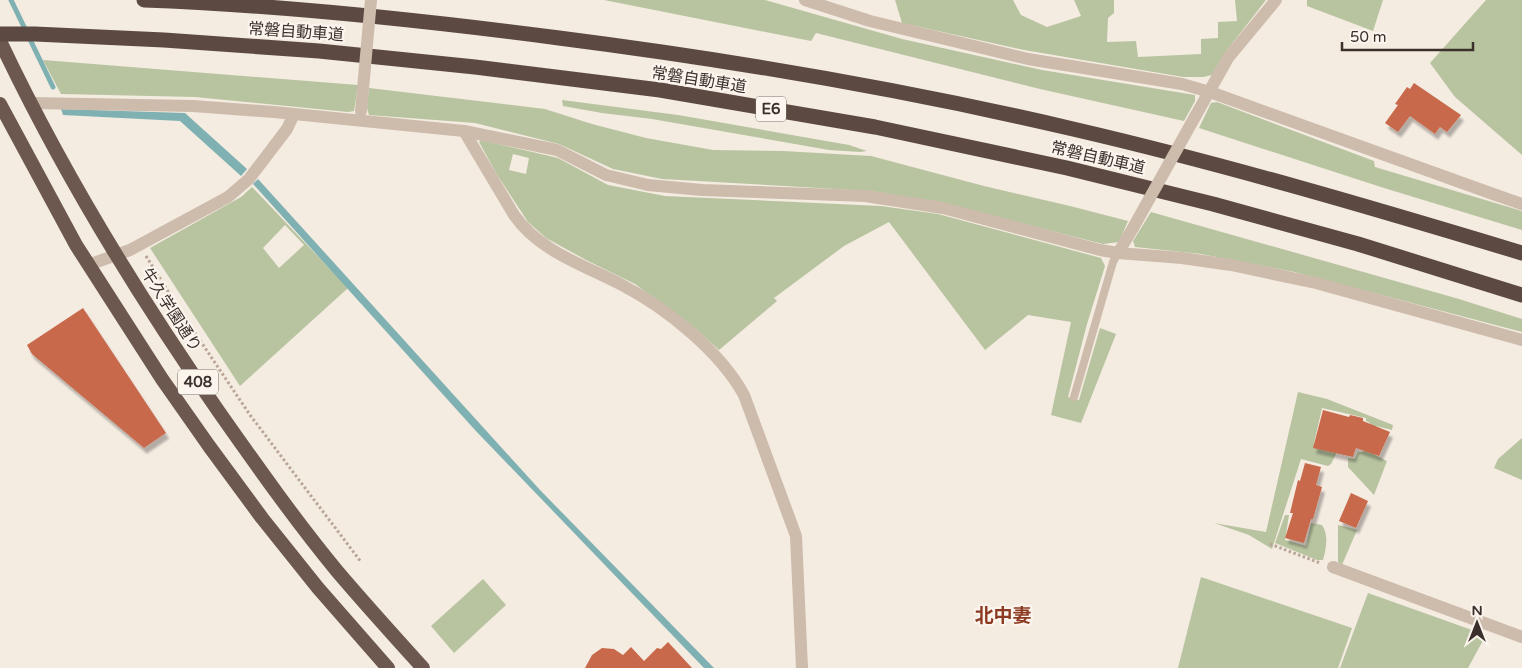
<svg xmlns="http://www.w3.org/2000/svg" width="1522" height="668" viewBox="0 0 1522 668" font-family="'Varela Round','Noto Sans JP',sans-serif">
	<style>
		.green { fill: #b8c4a0; fill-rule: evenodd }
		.water { fill: #7fb0b2 }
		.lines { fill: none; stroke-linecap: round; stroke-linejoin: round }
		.stream { stroke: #7fb0b2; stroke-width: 5 }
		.building { fill: #c8694b; filter: url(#shadow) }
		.path { stroke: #b9a596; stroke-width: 3; stroke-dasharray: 2.5 2.5; stroke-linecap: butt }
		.service { stroke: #cdbbac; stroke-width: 8 }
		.minor { stroke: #cdbbac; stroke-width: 12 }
		.trunk { stroke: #6c584f; stroke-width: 14 }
		.motorway { stroke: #5c4a42; stroke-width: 15 }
		.minor-bridge { stroke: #cdbbac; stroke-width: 12 }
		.labels { text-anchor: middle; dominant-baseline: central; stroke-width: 4.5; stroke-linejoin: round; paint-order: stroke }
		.shield { fill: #fbf5ee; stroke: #756b66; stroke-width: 1 }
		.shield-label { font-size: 15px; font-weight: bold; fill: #3b302b }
		.street-label { font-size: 16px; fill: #3b302b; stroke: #fbf5ee }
		.quarter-label { font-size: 19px; font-weight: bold; fill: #8c3b22; stroke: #fbf5ee }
	</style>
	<defs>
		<filter id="shadow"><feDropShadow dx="3" dy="5.5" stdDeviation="1" flood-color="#0004"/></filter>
	</defs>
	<rect width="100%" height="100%" fill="#f4ebe1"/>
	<path class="green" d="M604 0H765L902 39 1042 70 1195 95V101L1184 121 1040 89 816 33 811 41Z
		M895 0H1013L1021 15 1047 27 1081 16 1074 0H1114V13L1108 18 1107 42 1136 41 1138 57 1201 54V39L1218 38V22L1237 21 1235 0H1266L1224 54 1212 75 1203 77H1183L1024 50 902 23Z
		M1307 0H1383L1373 31 1307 6Z
		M1486 0H1522V155L1455 97 1430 63Z
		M43 60 358 85 354 111 348 112 195 97 61 94Z
		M369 88 545 109 592 124 646 138 713 150 783 151 871 156 984 186 1070 206 1128 221 1119 242 1103 244 937 202 871 191 662 179 613 169 559 144 475 123 369 115 367 108Z
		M562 100 678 115 849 145 867 151 860 152 829 150 652 119 602 113 563 106Z
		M1217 102 1374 161 1375 167 1522 211V230L1384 188 1199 128 1211 103Z
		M481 140 558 158 608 185 665 196 881 206 938 214 1101 258 1105 266 1087 324 1068 397 1079 400 1100 328 1116 334 1081 423 1051 415 1071 322 1028 315 985 350 889 222 844 246 774 298 777 301 719 350 696 329 635 284 586 260 546 238 528 222 496 173 479 142ZM513 154 529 158 526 174 509 170Z
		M252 187 348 288 240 386 150 248 241 197ZM285 225 304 245 279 268 263 248Z
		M1151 212 1459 299 1522 319V332L1294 272 1201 254 1135 247 1133 241Z
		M1298 392 1327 399 1393 425 1392 430 1376 426 1371 439 1373 454 1387 461 1374 495 1348 467V458L1355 459 1358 452H1363L1370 423 1366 421V418L1322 408 1314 443 1338 450 1331 464 1328 466 1301 459 1272 549 1249 535 1214 523 1266 532Z
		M1522 438V480L1494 468 1498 459Z
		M1285 515H1289L1285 540 1306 546 1311 523 1322 525C1329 535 1326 549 1323 560H1317L1275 543Z
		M1338 525 1357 530 1342 565 1338 562Z
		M1201 577 1352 628 1338 668H1178Z
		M483 579 506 605 454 653 431 626Z
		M1368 593 1486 635 1468 668H1340Z"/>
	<path class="water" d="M61 109 185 113 247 169 241 176 180 121 63 115Z
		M258 179 540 490 714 668H704L475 430 253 184Z"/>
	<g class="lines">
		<path class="stream" d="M11 0 53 87"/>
	</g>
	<path class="building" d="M1414 83 1461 115 1447 132 1440 127 1435 134 1410 116 1398 132 1385 123 1398 105 1395 104 1407 87 1410 89Z
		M83 308 166 433 144 448 32 354 27 345Z
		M1323 410 1349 417 1350 415 1363 418V421L1390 432 1379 456 1356 448 1353 457 1313 448Z
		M1305 463 1321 467 1316 485 1322 487 1313 519H1311L1304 543 1285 538 1293 513H1290L1298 480 1300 481Z
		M1351 493 1368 501 1356 528 1339 521Z
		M668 642 692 668H585L592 655 602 648 614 649 623 655 631 647 644 661 657 648 661 649Z"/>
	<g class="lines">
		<path class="path" d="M146 256 179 309 250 415 361 562
			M1270 544 1320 563"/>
		<path class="service" d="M1074 397 1113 262 1118 253"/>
		<path class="minor" d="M805 0 870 21 1028 59 1182 84 1210 92 1493 194 1522 204
			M31 103 193 106 274 112 464 131 557 150 606 175 648 185 702 190 865 196 943 208 1100 250 1118 253 1182 258 1231 265 1316 283 1522 340
			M1196 115 1228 58 1276 0
			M464 131 514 215C540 252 584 265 622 285 666 308 720 351 744 395L796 536 802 668
			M1118 253 1133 228
			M88 265 130 250 228 197 249 179 287 129 294 114
			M1333 567 1522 637"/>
		<path class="trunk" d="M0 41C62 172 136 293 219 412 257 466 295 520 337 571 365 604 394 636 423 668
			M0 104 76 245 162 379 209 446 262 518 318 588 388 668"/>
		<path class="motorway" d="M144 0C282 5 421 20 559 38 731 60 903 89 1073 129 1224 164 1373 208 1522 253
			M0 34H35L164 40 319 51 475 67 660 90 875 127 1067 168 1213 204 1358 244 1522 295"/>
		<path class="minor-bridge" d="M361 111 371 0
			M1133 228 1196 115"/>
	</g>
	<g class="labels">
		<g class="shield">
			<rect x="756" y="96.5" width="30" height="25" rx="4"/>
			<rect x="178" y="369.5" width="40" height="25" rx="4"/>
		</g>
		<g class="shield-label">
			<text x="771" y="109">E6</text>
			<text x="198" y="382">408</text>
		</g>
		<g class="street-label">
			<text transform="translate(296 32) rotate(4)">常磐自動車道</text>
			<text transform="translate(699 80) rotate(9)">常磐自動車道</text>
			<text transform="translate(1098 158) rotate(13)">常磐自動車道</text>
			<text transform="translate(171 310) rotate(57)">牛久学園通り</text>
		</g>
		<g class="quarter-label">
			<text x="1003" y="616">北中妻</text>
		</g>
	</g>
	<g transform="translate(1477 623)" stroke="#fbf5ee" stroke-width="4" paint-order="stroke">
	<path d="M0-4L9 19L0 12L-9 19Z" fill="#3b302b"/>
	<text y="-8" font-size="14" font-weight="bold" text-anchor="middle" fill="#3b302b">N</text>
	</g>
	<path d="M1342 42v8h131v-8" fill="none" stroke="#3b302b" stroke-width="2.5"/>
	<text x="1350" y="42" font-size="15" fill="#3b302b" stroke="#fbf5ee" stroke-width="4" paint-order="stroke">50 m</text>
</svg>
